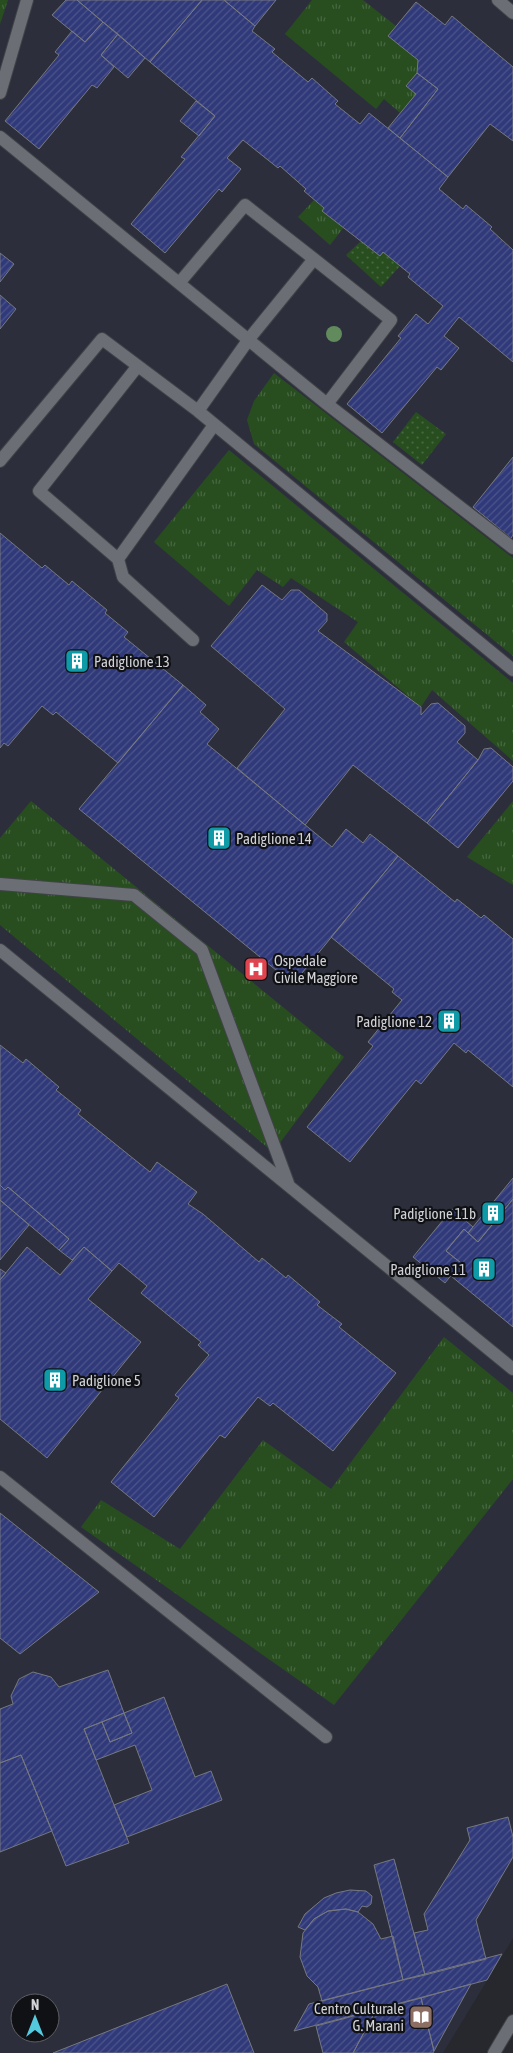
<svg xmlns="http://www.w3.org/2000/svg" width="513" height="2053" viewBox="0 0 513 2053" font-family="'Asap Condensed',sans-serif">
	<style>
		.built { fill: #2c2f3b; fill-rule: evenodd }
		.park { fill: url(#park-tufts) }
		.garden { fill: url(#garden-dots) }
		.building { fill: url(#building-hatch); stroke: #76787f }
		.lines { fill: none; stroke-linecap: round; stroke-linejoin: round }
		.minor-casing { stroke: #414348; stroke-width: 14 }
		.minor { stroke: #6c6e75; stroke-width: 12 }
		.tree { fill: #618a5d }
		.labels { text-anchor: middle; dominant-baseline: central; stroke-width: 4.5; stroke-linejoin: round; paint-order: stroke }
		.poi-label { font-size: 15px; fill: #d1d2d7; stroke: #101114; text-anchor: start }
	</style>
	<defs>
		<pattern id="park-tufts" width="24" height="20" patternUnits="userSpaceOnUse" patternTransform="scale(1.25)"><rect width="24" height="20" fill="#284e20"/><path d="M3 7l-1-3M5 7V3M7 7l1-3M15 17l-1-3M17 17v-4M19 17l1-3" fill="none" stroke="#466740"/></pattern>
		<pattern id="garden-dots" width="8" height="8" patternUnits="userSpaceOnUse" patternTransform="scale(1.25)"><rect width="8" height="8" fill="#284e20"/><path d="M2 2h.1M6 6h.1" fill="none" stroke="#466740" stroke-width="1.8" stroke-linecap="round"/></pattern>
		<pattern id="building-hatch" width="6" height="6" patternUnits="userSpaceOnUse" patternTransform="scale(1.25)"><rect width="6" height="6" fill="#303979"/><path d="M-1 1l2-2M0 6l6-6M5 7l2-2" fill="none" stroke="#4d558b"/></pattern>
	</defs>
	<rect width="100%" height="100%" fill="#26282e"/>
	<path class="built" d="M0 0H513V1938L443 2053H0ZM20 2003H50V2033H20Z"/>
	<path class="park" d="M0 0H8L0 24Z
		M312 0H363L396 26 388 36 418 60 416 94 400 113 384 99 376 109 285 34Z
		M314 200 344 227 330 245 298 217Z
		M274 373 513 558V656L254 444 247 420 254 401Z
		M229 450 513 683V761L432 690 421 707 344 642 358 622 291 578 283 587 257 570 229 606 154 542Z
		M31 801 344 1057 273 1152 0 925V838Z
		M513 801V885L467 857Z
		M444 1337 513 1393V1479L334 1705 81 1527 101 1500 180 1549 263 1440 331 1489Z"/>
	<path class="garden" d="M361 241 383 252 400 266 381 287 346 255Z
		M416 412 446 434 422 465 393 442Z"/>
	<path class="building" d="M66 0H77L103 22 85 42 52 15Z
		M77 0H202L150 62Z
		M202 0H224L255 26 252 31 275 49 272 52 308 82 312 78 338 101 335 104 360 124 369 113 448 177 439 189 463 209 466 205 492 227 490 229 513 250V362L459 317 444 336 459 348 441 370 437 367 382 433 347 404 401 338 398 336 416 314 428 324 443 306 408 277 410 274 383 252 380 256 322 211 324 208 304 191 306 189 280 166 278 168 243 140 227 158 241 169 222 192 219 189 165 253 131 224 185 159 181 157 215 116 150 62Z
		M224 0H276L255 26Z
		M416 2 445 25 452 16 513 67V141L490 124 448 177 400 138 438 89 417 73 418 60 388 36Z
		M103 22 118 34 101 55 114 67 97 88 92 85 39 149 5 121 59 55 55 52 72 31 85 42Z
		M118 34 145 58 128 78 101 55Z
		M417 73 438 89 400 138 388 128 416 94 406 86Z
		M196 101 215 116 199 136 180 121Z
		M0 253 14 264 0 282Z
		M0 295 16 309 0 329Z
		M513 457V535L511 538 473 507Z
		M0 533 42 568 45 565 69 585 72 581 107 610 105 613 128 632 124 637 183 685 118 763 56 712 53 715 42 706 8 746 4 743 0 748Z
		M262 585 282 600 291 590H299L327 614V621L318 631 421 707V715L431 704 438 703 465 726V733L457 742 478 760 427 823 353 765 305 825 237 768 285 709 211 646Z
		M183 685 206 705 200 712 219 729 207 744 332 847 346 829 363 843 370 834 398 856 293 984 79 809Z
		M491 748 513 767V781L458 848 427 823 478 760 484 749Z
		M398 856 455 902 457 899 481 918 484 915 513 939V1087L468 1050 466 1053 454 1043 421 1084 416 1080 350 1162 307 1127 373 1046 368 1042 402 1000 392 992 394 989 331 937Z
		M0 1045 23 1063 26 1059 59 1087 56 1090 81 1110 78 1114 150 1172 157 1162 197 1192 188 1204 203 1214 259 1262 262 1258 286 1278 288 1275 320 1302 317 1305 342 1324 339 1327 396 1373 333 1451 273 1403 270 1406 258 1397 225 1438 220 1435 154 1517 111 1482 179 1398 175 1395 209 1355 198 1345 201 1342 141 1293 147 1286 119 1263 112 1271 84 1247 72 1260 59 1250 69 1239 8 1187 5 1190 0 1185Z
		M513 1178V1199L478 1242 468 1233Z
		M0 1185 5 1190 8 1187 69 1239 59 1250 0 1200Z
		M513 1199V1327L451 1276 461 1263 446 1251 464 1229 478 1242Z
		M0 1200 29 1225 0 1260Z
		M452 1209 473 1227 468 1233 464 1229 446 1251 461 1263 445 1283 413 1257Z
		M27 1247 60 1275 84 1247 112 1271 88 1299 141 1342 47 1458 0 1419V1280Z
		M0 1269 6 1273 0 1280Z
		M0 1513 99 1592 20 1654 0 1638Z
		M108 1670 124 1713 84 1729 129 1843 66 1866 21 1755 0 1763V1709L13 1704 11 1696 19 1679 33 1672 51 1677 59 1687Z
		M164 1697 195 1777 211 1771 222 1800 127 1837 114 1805 152 1790 135 1745 96 1760 84 1729 102 1722 110 1742 132 1733 124 1713Z
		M124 1713 132 1733 110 1742 102 1722Z
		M21 1755 52 1831 0 1852V1763Z
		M508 1817 513 1837V1857L476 1920 486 1959 425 1975 414 1933 428 1930 424 1914 470 1840 467 1828Z
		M394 1859 425 1975 403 1980 374 1865Z
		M350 1890 366 1891 372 1896 371 1904 367 1907 362 1906 358 1912 346 1909 328 1911 314 1919 305 1930 298 1927 305 1914 324 1898 336 1893Z
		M346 1909 358 1912 373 1924 381 1939 393 1936 403 1980 322 2001 318 1987 307 1976 300 1957 303 1933 314 1919 328 1911Z
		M502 1954 487 1980 294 2031 309 2004Z
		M227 1984 254 2053H53Z
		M471 1984 434 2051 421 1998Z
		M421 1998 434 2051 433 2053H353L376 2010Z
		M376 2010 353 2053H323L316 2026Z"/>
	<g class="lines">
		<g class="minor-casing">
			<path id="minor" d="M498 0 513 13
				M0 93 27 0
				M0 137 327 404 513 548
				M314 259 391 320 327 404
				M180 282 245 205 314 259 249 339 198 411
				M0 461 102 339 198 411 513 670
				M118 559 39 491 137 367
				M193 640 123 577 118 559 214 425
				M0 884 134 895 202 950 288 1183
				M0 950 513 1369
				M0 1477 326 1737
				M494 2053 513 2021"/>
		</g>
		<use href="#minor" class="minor"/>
	</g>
	<circle class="tree" cx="334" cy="334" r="8"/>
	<defs>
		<g id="building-square" transform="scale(1.25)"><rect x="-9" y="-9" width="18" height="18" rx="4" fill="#0f9aa8" stroke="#101114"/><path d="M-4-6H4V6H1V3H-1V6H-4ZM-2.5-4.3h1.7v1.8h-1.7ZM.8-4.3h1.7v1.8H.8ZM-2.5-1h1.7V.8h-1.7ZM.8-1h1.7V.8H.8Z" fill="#fff"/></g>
		<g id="hospital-square" transform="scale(1.25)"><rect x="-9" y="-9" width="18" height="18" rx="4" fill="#e0444e" stroke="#101114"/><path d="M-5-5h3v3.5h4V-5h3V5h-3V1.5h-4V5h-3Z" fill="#fff"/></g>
		<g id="library-square" transform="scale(1.25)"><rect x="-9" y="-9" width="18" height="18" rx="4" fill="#8d6e63" stroke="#101114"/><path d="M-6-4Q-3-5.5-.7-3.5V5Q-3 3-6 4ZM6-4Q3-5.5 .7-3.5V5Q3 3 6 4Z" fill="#fff"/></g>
	</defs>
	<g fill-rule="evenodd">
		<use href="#building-square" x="77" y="661"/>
		<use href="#building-square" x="219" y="838"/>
		<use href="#hospital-square" x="256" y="969"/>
		<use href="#building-square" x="449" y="1021"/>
		<use href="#building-square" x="493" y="1213"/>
		<use href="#building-square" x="484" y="1269"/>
		<use href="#building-square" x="55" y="1380"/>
		<use href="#library-square" x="421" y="2017"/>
	</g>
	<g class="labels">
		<g class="poi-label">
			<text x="94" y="661">Padiglione 13</text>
			<text x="236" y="838">Padiglione 14</text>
			<text x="274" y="960">Ospedale<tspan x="274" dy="17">Civile Maggiore</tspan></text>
			<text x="432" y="1021" text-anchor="end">Padiglione 12</text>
			<text x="476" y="1213" text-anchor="end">Padiglione 11b</text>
			<text x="466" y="1269" text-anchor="end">Padiglione 11</text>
			<text x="72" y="1380">Padiglione 5</text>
			<text x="404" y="2008" text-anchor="end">Centro Culturale<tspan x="404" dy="17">G. Marani</tspan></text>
		</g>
	</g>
	<g transform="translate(35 2018)"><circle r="24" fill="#101114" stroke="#5d5e62"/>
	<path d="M0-4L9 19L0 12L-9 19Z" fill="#54cade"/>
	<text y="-8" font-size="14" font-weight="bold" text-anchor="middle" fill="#d1d2d7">N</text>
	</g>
</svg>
